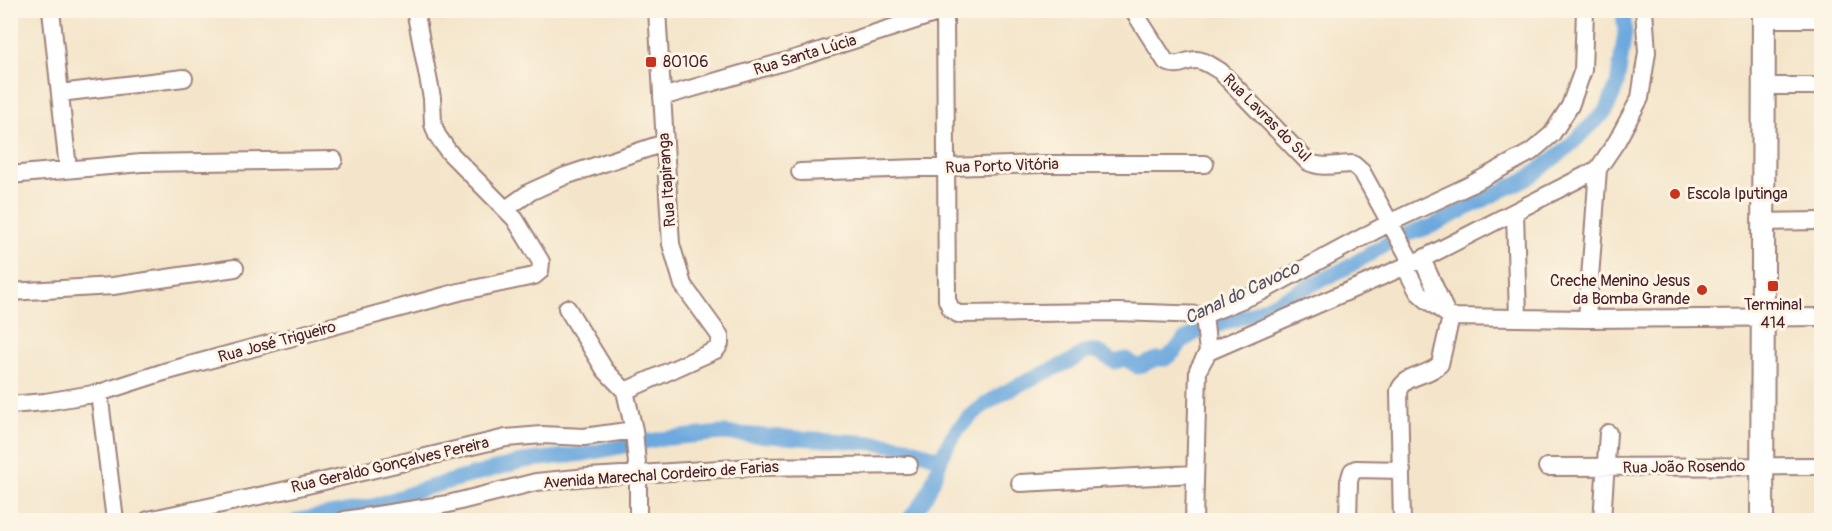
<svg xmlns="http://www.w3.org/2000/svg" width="1832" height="531" viewBox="0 0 1832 531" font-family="Pangolin,sans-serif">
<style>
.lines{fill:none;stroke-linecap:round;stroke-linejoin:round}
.canal{stroke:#6da9de;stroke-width:15}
.street-casing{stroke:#9f827a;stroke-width:20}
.secondary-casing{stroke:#9f827a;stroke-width:26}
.street{stroke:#fff;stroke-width:16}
.secondary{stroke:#fff;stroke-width:22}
.poi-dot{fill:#c8321e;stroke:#fcf5e5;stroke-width:2}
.labels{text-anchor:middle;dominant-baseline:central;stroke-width:6;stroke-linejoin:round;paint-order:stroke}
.street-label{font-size:16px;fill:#4a1f2b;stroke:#fcf5e5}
.poi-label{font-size:16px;fill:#4a1f2b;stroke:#fcf5e5;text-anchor:start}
.water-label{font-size:18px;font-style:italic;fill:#564f6a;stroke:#fcf5e5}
</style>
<rect width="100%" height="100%" fill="#fcf5e5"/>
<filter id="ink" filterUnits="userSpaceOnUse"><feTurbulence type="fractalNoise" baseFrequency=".0167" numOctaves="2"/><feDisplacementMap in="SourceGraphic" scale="12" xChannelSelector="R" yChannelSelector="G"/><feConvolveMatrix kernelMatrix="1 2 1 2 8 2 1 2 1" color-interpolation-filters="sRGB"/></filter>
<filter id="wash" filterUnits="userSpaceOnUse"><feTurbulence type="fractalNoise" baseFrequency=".008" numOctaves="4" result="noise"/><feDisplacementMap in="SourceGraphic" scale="24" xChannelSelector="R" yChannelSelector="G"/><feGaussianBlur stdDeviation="1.35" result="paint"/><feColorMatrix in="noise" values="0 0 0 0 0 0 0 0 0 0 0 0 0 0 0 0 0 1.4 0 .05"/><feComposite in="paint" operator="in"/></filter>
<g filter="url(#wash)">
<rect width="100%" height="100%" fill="#f4e5ca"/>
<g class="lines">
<path class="canal" d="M298,520L376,505L426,488L523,461L584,454L660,439L722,433L876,443L907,447L940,459
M909,520C914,511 923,504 927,494C938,473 942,447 959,428C987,395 1035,378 1073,360C1078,357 1083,352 1089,351C1098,349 1106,357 1114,362L1126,359L1138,367L1156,359H1165L1174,352L1184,340L1197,332L1252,314L1348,267L1398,237L1430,227L1531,176L1566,149L1606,111L1617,85L1625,33L1623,10"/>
</g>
</g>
<g filter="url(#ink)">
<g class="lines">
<defs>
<path id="street" d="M51,10L68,169
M1133,10L1166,62C1181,68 1183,60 1196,60C1204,60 1213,67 1220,71L1308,162C1323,169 1337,164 1353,164L1362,172L1412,263
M945,12L947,300L951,309L958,314L1118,312L1204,315L1261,292L1389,223L1470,185L1531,152L1552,134L1570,106L1583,70L1585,10
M1764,19H1822
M1762,86H1822
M60,93L184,78
M662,97L804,56L947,10
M800,172L1042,164H1205
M10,175L141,163L334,160
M506,209L530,192L565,176L664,143
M1515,212L1518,318
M1763,222L1822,221
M1422,259L1446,312
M1405,267L1418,292L1427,300L1451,317L1587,319L1822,317
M10,292L113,286L235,268
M567,308L605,370L625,391L634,430L638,475V520
M1204,315L1208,352
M1587,319L1598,169
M1208,352L1422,259L1598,169L1617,141L1640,98L1647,52L1644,10
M625,391L716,350L720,344V336L683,285L671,244L657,10
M99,393L115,520
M10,405L45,402L99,393L164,372L459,292L534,276L540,271L541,262L515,219L448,151L437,135L433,124L432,98L415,10
M1547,467L1822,466
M1020,483L1194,474
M148,520L282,491L506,438L542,435L584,437L634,430
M345,520L448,504L536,482L588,477L754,467L909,465
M1194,520L1198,370L1208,352
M1348,520L1349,481L1352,471L1356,469L1402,470
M1402,520L1399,391C1405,374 1428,377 1440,364L1451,317
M1602,520L1608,433"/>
<path id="secondary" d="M1762,520L1764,10"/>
</defs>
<use href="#street" class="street-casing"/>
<use href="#secondary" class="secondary-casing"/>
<use href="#street" class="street"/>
<use href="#secondary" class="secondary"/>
</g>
</g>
<g class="poi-dot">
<rect x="645" y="56" width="12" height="12" rx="3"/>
<circle cx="1675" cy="194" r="6"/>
<rect x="1767" y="280" width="12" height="12" rx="3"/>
<circle cx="1702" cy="290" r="6"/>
</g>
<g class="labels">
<g class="street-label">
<text transform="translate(805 55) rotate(-17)">Rua Santa Lúcia</text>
<text transform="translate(1267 118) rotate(45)">Rua Lavras do Sul</text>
<text transform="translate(1002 166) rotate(-2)">Rua Porto Vitória</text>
<text transform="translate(667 180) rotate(-94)">Rua Itapiranga</text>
<text transform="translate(277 342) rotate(-15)">Rua José Trigueiro</text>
<text transform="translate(390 465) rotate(-13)">Rua Geraldo Gonçalves Pereira</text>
<text transform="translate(1684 467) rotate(-1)">Rua João Rosendo</text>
<text transform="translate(661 475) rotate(-4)">Avenida Marechal Cordeiro de Farias</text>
</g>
<g class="poi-label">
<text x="663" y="62">80106</text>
<text x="1687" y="194">Escola Iputinga</text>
<text x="1690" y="281" text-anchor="end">Creche Menino Jesus<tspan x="1690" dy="18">da Bomba Grande</tspan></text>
<text x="1773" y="305" text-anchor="middle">Terminal<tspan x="1773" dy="18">414</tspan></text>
</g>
<g class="water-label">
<text transform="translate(1242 293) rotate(-25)">Canal do Cavoco</text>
</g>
</g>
<rect width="1832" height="531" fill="none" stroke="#fcf5e5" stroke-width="36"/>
</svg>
